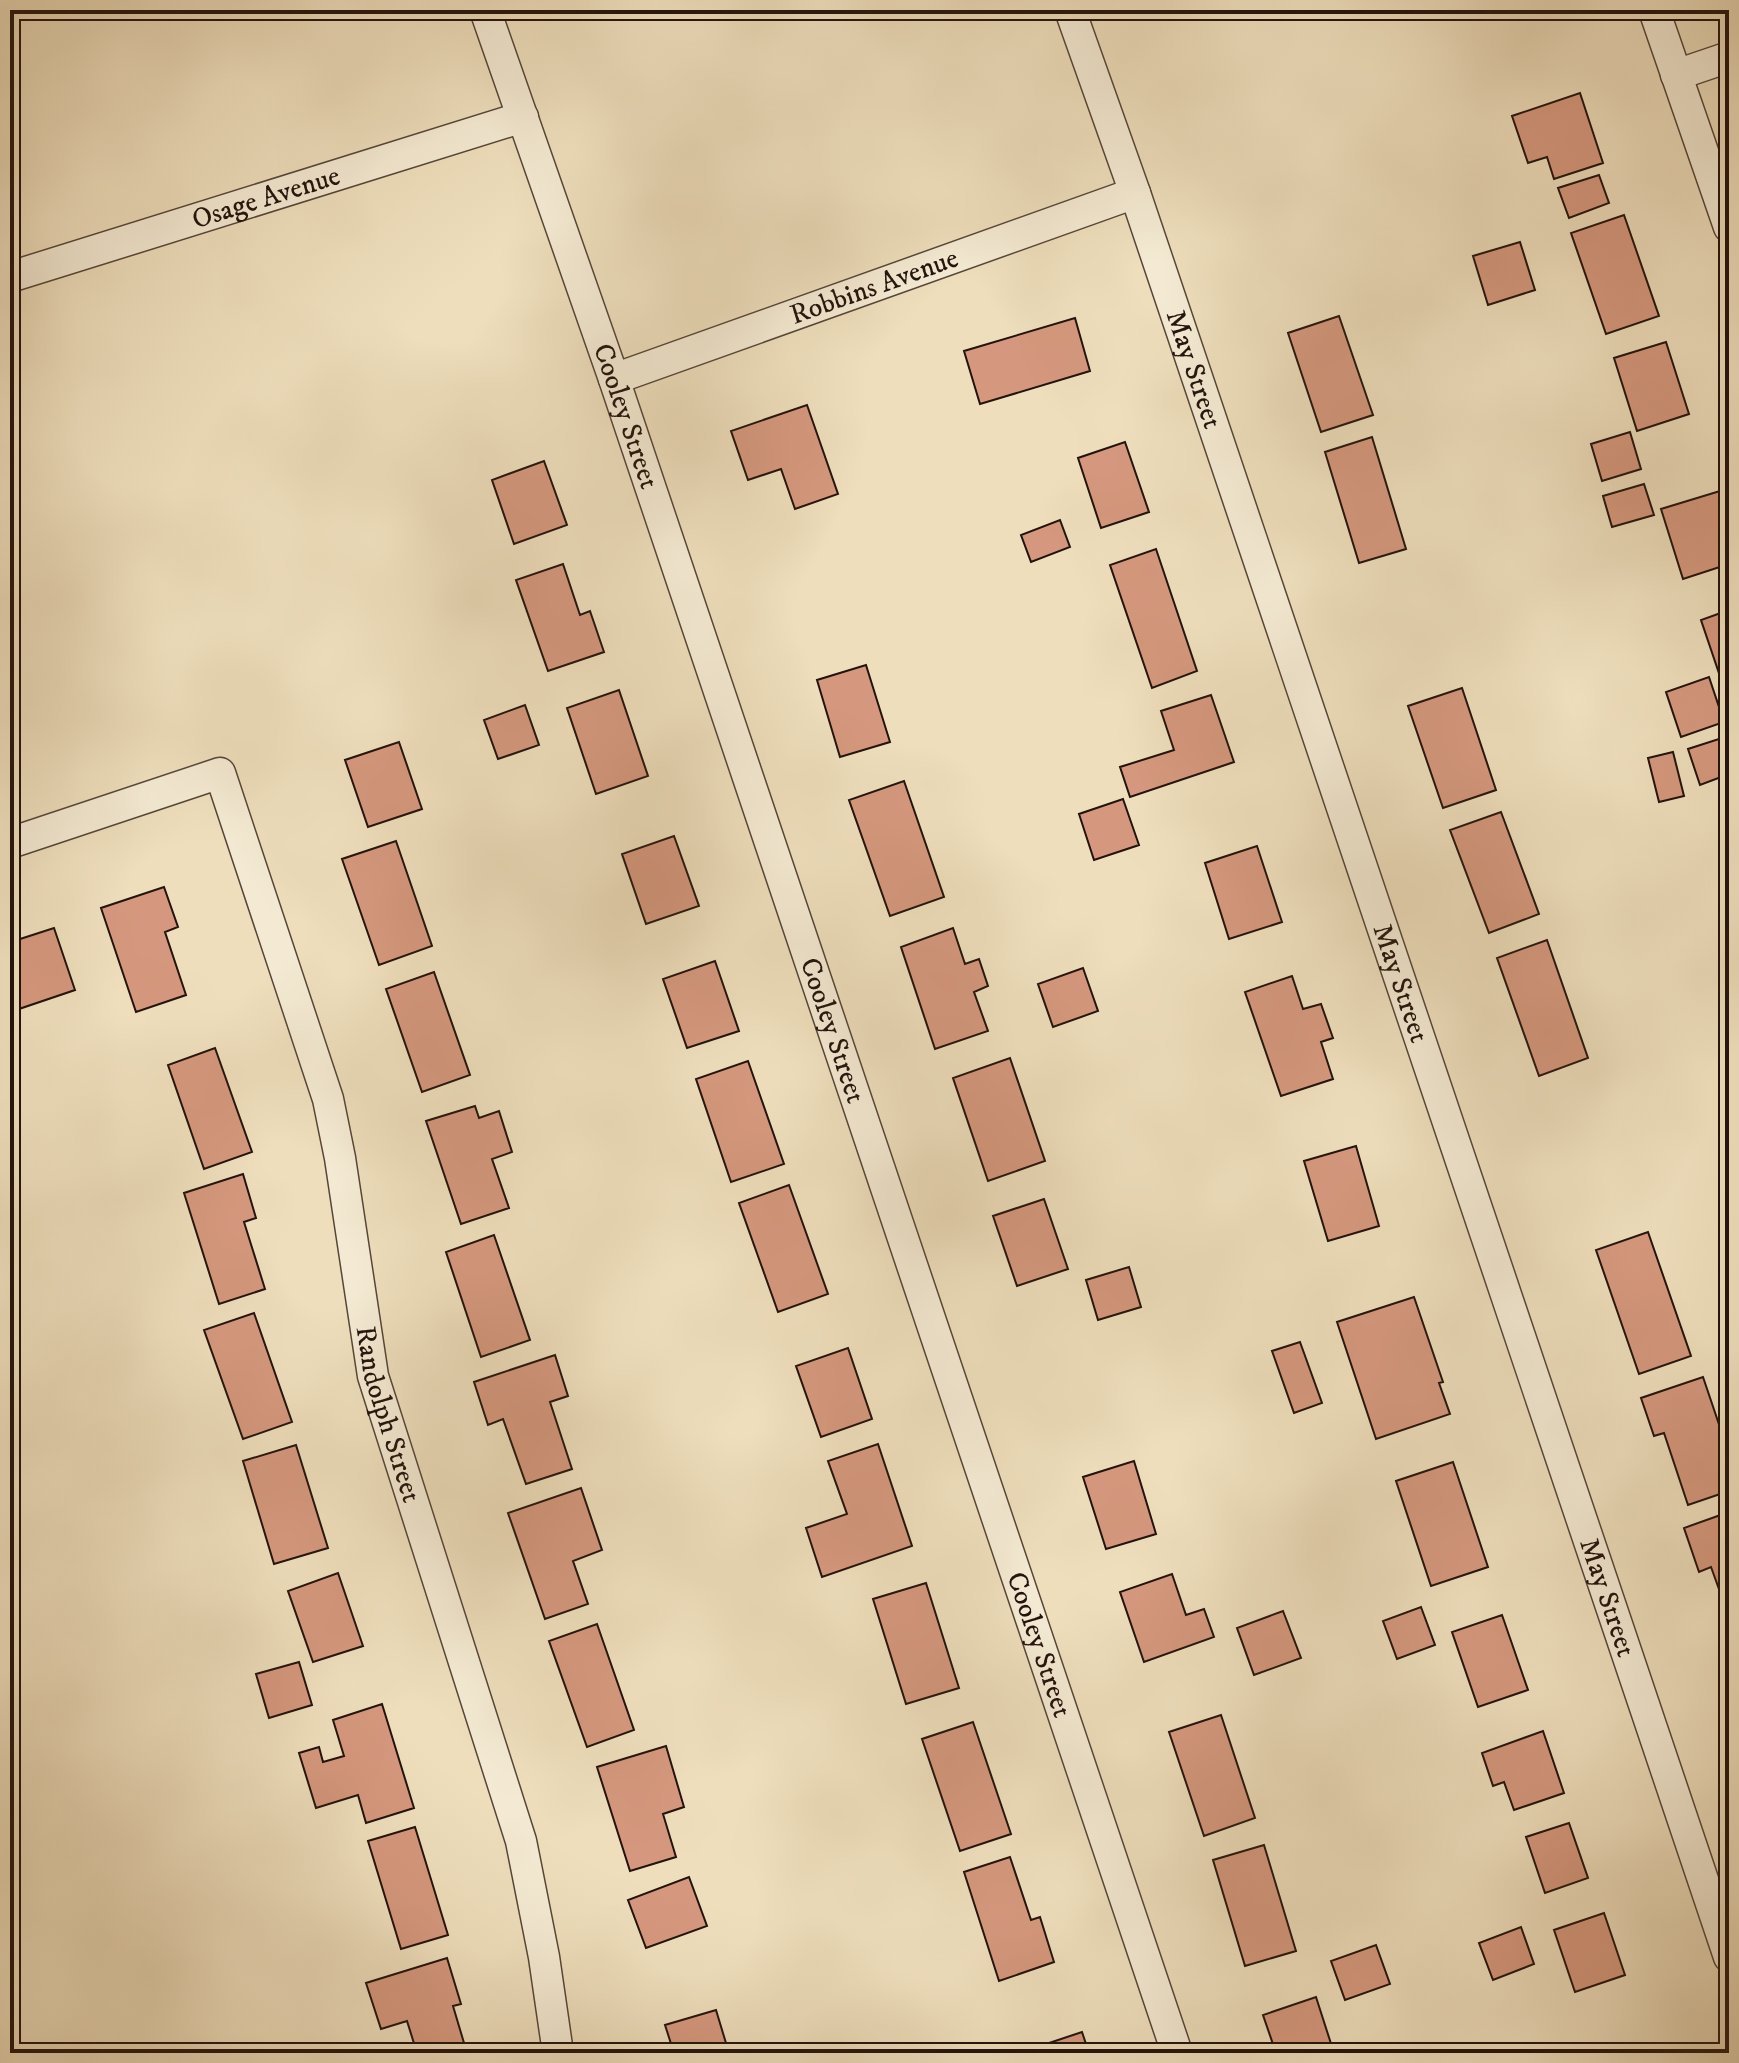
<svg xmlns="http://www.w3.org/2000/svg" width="1739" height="2063" viewBox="0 0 1739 2063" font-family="'IM FELL DW Pica',serif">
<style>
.building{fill:#d5987e;stroke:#23130d;stroke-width:2}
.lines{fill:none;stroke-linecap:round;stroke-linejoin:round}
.street-casing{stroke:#564639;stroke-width:33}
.street{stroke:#f4ead3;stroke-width:30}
.labels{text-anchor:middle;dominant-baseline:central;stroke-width:8;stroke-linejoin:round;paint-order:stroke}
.street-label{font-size:28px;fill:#23130d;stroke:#f4ead3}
</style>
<rect width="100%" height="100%" fill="#eedebc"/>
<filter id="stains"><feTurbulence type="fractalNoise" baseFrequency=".0025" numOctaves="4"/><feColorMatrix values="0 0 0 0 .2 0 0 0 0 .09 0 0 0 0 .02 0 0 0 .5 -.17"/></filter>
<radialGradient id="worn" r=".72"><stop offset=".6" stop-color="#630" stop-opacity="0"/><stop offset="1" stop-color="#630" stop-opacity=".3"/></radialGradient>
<path class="building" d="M1580,93L1603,163L1554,179L1547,157L1528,163L1512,116Z
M1599,175L1609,203L1569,218L1558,188Z
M1624,215L1659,316L1606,334L1571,233Z
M1520,242L1535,290L1488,305L1473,256Z
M1339,316L1373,415L1321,432L1288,333Z
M1075,318L1090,371L980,404L964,351Z
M1666,342L1689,414L1637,431L1614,358Z
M807,405L838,494L795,509L781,469L748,480L731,431Z
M1630,432L1641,469L1602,481L1591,444Z
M1372,437L1406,549L1359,563L1325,452Z
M1125,442L1149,512L1101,528L1078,458Z
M544,461L567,525L514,544L492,480Z
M1644,484L1654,515L1612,527L1603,496Z
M1720,491L1729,520V564L1683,579L1661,509Z
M1060,520L1070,547L1031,562L1021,535Z
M1156,549L1197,671L1152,688L1110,565Z
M563,564L580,615L590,611L604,652L548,671L516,580Z
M1729,610V690L1725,691L1701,620Z
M866,665L890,742L840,757L817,680Z
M1709,677L1724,722L1681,737L1666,692Z
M1462,688L1496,790L1443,808L1408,706Z
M619,690L648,776L596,794L567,708Z
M1211,695L1234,762L1130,797L1120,767L1174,750L1161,711Z
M525,705L539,745L498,759L484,720Z
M1728,736L1729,774L1700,785L1688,749Z
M399,742L422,809L368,827L345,760Z
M1673,752L1684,796L1659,802L1648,758Z
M904,781L944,897L890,916L849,800Z
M1123,799L1139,845L1094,860L1079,814Z
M1501,812L1539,914L1489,933L1450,830Z
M674,836L699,906L646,924L622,854Z
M396,841L432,946L379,965L342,859Z
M1257,846L1282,922L1229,939L1205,863Z
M164,887L178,927L165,932L186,995L136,1012L101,908Z
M54,928L75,990L10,1012V960L19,956L14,941Z
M953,928L965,964L979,959L988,986L974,992L988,1031L935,1049L901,947Z
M1547,940L1588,1058L1539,1076L1497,958Z
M715,961L739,1031L687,1048L663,979Z
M1083,968L1098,1011L1053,1027L1038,984Z
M434,972L470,1075L422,1092L386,989Z
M1292,976L1303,1009L1321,1004L1333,1038L1321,1042L1333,1079L1281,1096L1245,992Z
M215,1048L252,1152L204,1169L168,1065Z
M1010,1058L1045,1161L988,1181L953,1078Z
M748,1061L784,1164L731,1182L696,1079Z
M475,1106L479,1118L499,1111L512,1152L492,1159L509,1208L461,1224L426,1121Z
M1356,1146L1379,1226L1328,1241L1304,1161Z
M243,1174L256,1218L244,1222L265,1289L219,1304L184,1193Z
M789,1185L828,1294L778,1312L739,1203Z
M1044,1199L1068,1269L1017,1286L993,1216Z
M1648,1232L1691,1356L1639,1374L1596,1250Z
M494,1235L530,1340L481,1357L446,1252Z
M1129,1267L1141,1307L1098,1320L1086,1280Z
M1414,1297L1443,1382L1439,1383L1450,1414L1376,1439L1337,1322Z
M254,1313L292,1422L243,1439L204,1330Z
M1300,1342L1322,1403L1294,1413L1272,1351Z
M848,1348L872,1419L821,1437L796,1366Z
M555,1355L568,1396L550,1402L572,1469L526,1484L503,1419L488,1425L474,1382Z
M1703,1377L1729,1454V1491L1688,1505L1664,1433L1654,1436L1641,1398Z
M878,1444L912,1546L822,1577L806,1528L847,1514L828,1461Z
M296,1445L328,1548L274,1564L243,1461Z
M1134,1461L1156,1534L1106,1549L1083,1477Z
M1453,1462L1488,1567L1431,1586L1396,1481Z
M581,1488L602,1550L573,1561L588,1604L545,1619L508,1513Z
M1729,1512V1617L1711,1567L1699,1572L1684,1528Z
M338,1573L363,1646L313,1662L288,1591Z
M1172,1574L1186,1615L1204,1609L1214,1637L1144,1662L1120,1592Z
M926,1583L959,1688L906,1704L873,1599Z
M1421,1607L1435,1645L1397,1659L1383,1621Z
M1283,1611L1301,1658L1254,1675L1237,1628Z
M1502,1615L1528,1690L1478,1707L1452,1632Z
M597,1624L634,1730L587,1747L549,1641Z
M299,1662L312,1705L269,1718L256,1674Z
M382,1704L414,1808L366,1823L358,1795L316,1808L299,1753L319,1747L323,1762L344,1756L333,1720Z
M1221,1715L1255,1818L1204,1836L1169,1732Z
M973,1722L1011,1834L960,1851L922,1739Z
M1543,1731L1564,1793L1514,1810L1504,1782L1493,1786L1482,1753Z
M666,1746L684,1807L663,1814L676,1857L630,1871L597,1767Z
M1569,1823L1588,1878L1545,1893L1526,1837Z
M415,1827L448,1935L401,1949L368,1841Z
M1264,1845L1296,1951L1245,1966L1213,1860Z
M1010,1857L1031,1920L1040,1917L1054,1962L999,1981L964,1872Z
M689,1877L707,1926L646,1948L628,1900Z
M1604,1913L1625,1975L1575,1992L1554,1930Z
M1521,1927L1534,1964L1493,1980L1479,1943Z
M1376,1945L1390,1984L1345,2000L1331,1961Z
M447,1958L461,2004L453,2006L467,2053H417L407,2021L381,2029L366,1983Z
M1316,1997L1334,2053H1276L1263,2015Z
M716,2010L729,2053H674L665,2025Z
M1082,2032L1089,2053H1019Z"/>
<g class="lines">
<defs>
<g id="street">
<path id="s1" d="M485,10L614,379L1177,2053"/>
<path id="s2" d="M1070,10L1135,193L1729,1957"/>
<path d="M1654,10L1729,227"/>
<path d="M1676,75L1729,57"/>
<path id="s3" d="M10,277L523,117"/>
<path id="s4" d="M614,379L1135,193"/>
<path id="s5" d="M10,843L220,773L328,1099L340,1158L373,1376L521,1841L544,1957L558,2053"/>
</g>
</defs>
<use href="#street" class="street-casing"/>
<use href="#street" class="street"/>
</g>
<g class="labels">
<g class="street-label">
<text stroke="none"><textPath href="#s3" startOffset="268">Osage Avenue</textPath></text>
<text stroke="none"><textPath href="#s4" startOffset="276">Robbins Avenue</textPath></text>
<text stroke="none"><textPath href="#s2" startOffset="380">May Street</textPath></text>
<text stroke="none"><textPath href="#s1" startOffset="430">Cooley Street</textPath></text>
<text stroke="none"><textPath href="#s2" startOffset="1028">May Street</textPath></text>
<text stroke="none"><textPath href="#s1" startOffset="1078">Cooley Street</textPath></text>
<text stroke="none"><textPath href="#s5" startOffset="886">Randolph Street</textPath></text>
<text stroke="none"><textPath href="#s2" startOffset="1676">May Street</textPath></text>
<text stroke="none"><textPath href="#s1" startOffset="1726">Cooley Street</textPath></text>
</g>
</g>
<rect width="1739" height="2063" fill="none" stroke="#eedebc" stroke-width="40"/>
<rect x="12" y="12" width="1715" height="2039" fill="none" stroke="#23130d" stroke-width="4"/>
<rect x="20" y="20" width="1699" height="2023" fill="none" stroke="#23130d" stroke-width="2"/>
<rect width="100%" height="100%" filter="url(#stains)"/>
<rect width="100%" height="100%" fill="url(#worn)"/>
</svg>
